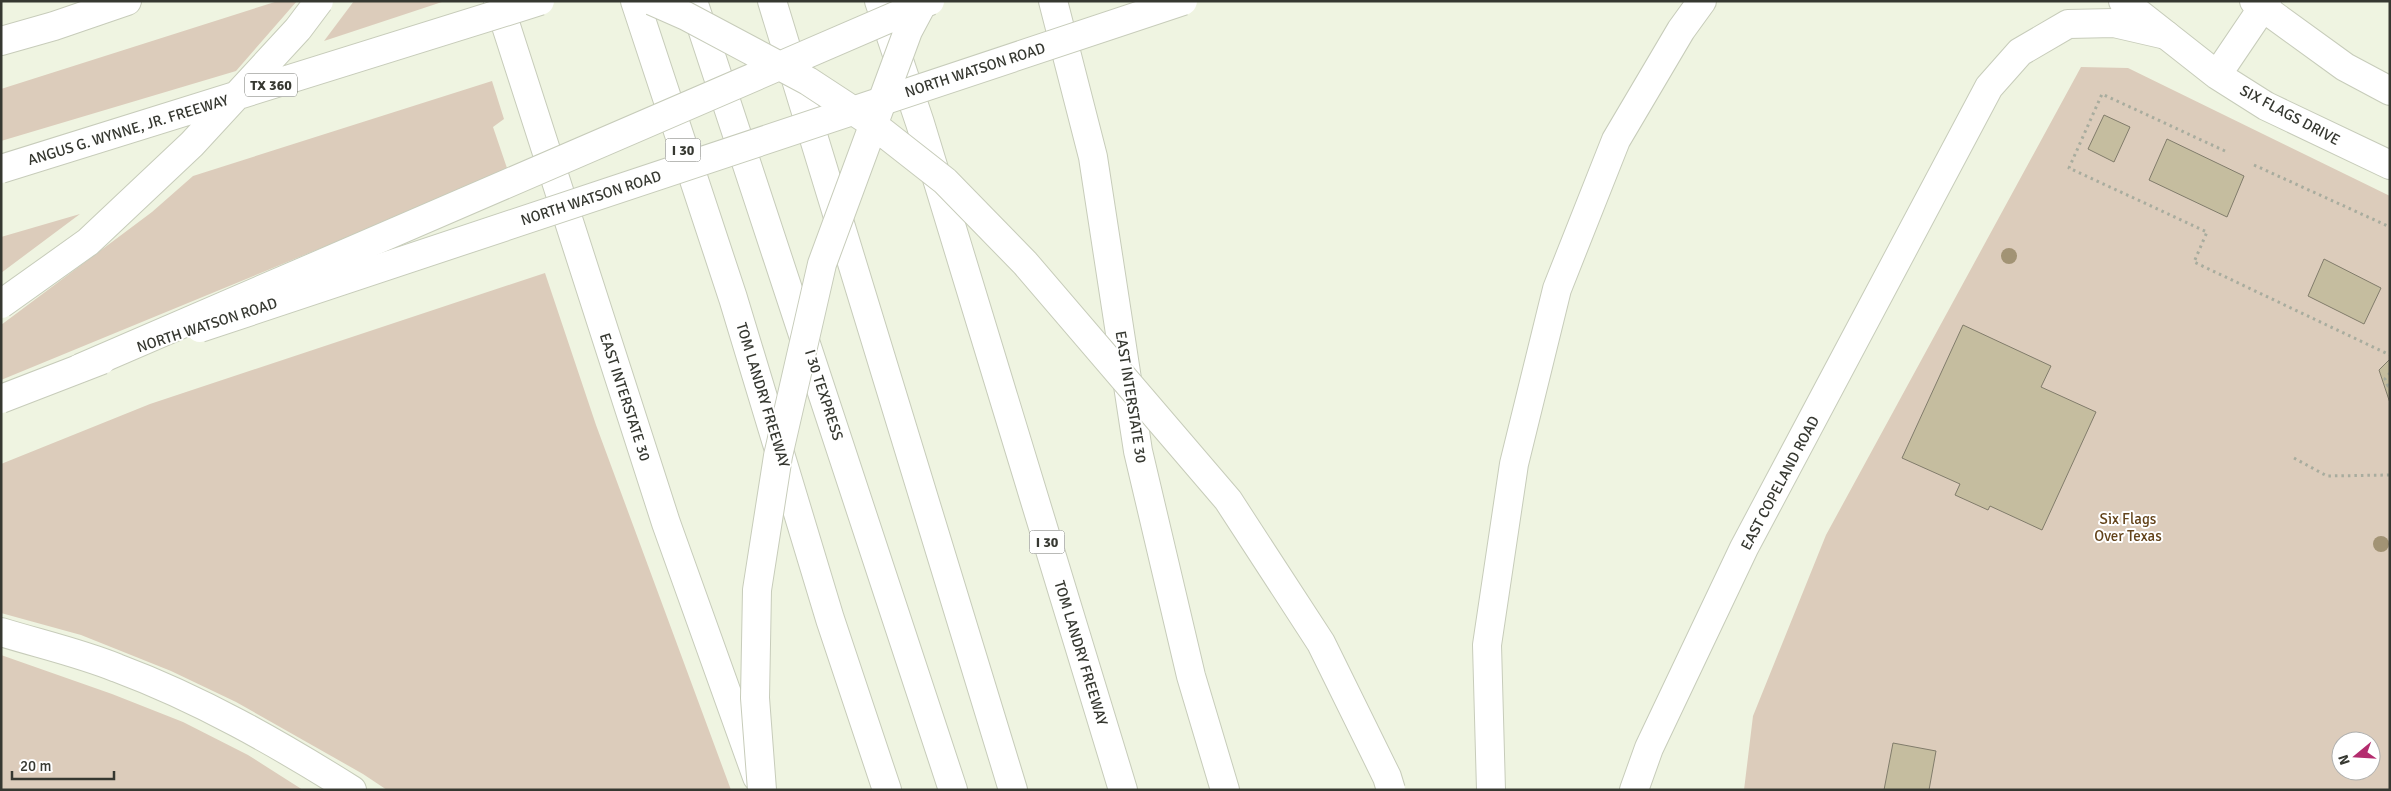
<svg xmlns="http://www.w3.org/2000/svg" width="2391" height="791" viewBox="0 0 2391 791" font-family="Signika,sans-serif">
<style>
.green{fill:#dcccbb;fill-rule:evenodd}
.building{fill:#c5bd9f;stroke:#817c6b}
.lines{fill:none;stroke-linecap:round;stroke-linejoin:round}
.minor-casing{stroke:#c7ccba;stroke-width:30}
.major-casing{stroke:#c7ccba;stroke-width:30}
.highway-casing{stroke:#c7ccba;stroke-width:30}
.path{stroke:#a8ac9e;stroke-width:3;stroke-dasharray:2.5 4;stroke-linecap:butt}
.minor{stroke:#fff;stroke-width:28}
.major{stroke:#fff;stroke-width:28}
.highway{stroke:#fff;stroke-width:28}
.major-bridge-casing{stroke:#c7ccba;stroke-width:30;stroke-linecap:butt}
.highway-bridge-casing{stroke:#c7ccba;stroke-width:30;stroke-linecap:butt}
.major-bridge{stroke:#fff;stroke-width:28}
.highway-bridge{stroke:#fff;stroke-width:28}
.tree{fill:#a29374}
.labels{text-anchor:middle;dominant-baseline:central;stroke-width:4;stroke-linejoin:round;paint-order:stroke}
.shield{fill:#fff;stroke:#72746f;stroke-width:1}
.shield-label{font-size:14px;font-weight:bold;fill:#363831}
.street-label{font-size:15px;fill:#363831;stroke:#fff}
.park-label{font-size:15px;fill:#63431a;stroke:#fff}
</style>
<rect width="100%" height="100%" fill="#eff4e1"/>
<path class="green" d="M278,1H297L236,71L1,141V89Z
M354,1H445L324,41Z
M2081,67L2128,68L2390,196V790H1744L1753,716L1826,535ZM2341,741H2371V771H2341Z
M492,81L504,119L493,127L508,171L1,380V325L152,212L193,176Z
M80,214L1,273V237Z
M545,273L596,425L731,790H387L363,774L236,702L171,671L81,635L1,613V464L150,404Z
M1,655L112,694L183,722L248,755L303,790H1Z"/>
<path class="building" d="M2104,115L2130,127L2114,162L2088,149Z
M2167,139L2244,176L2227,217L2149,180Z
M2324,259L2381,288L2364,324L2308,296Z
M1963,325L2051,366L2041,387L2096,412L2042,530L1990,506L1988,510L1955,495L1960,484L1902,458Z
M2390,359V403L2379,370Z
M1893,743L1936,751L1929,790H1884Z"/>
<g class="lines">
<defs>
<path id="minor" d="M2123,1L2217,75L2266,106L2390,165
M2254,1L2345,67L2390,91
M2217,75L2267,1"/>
<path id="major" d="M498,1L666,523L757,777
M1053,1L1093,157L1138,451L1191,676L1225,790
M1634,790L1649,748L1744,548L1989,87L2020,52L2068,24L2114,23L2166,35"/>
<path id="highway" d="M635,1L733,298L830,619L887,790
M693,1L953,790
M772,1L1013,790
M879,1L920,123L1123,790
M1,41L54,26L127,1
M1,632C40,644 80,653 117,668C200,699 277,743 352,790
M1491,790L1487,645L1514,464L1557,289L1616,140L1681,30L1702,1"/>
</defs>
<use href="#minor" class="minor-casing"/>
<use href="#major" class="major-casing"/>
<use href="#highway" class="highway-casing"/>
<path class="path" d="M2225,151L2102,94L2069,168L2207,232L2194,262L2390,355
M2254,165L2390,227
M2390,373L2385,379L2388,386L2390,385
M2294,458L2327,476L2390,475"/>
<use href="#minor" class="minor"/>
<use href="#major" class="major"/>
<use href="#highway" class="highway"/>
<defs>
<path id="major-bridge" d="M200,328L1183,1
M1,399L102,360"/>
<path id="highway-bridge" d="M652,1L686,16L808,81L866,119L945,181L1025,263L1228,500L1321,643L1387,777L1391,790
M1,169L540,1
M1,304L88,242L192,144L298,29L319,1
M80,368L930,1
M762,790L755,698L757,590L778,456L822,264L908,31L924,1"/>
</defs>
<use href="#major-bridge" class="major-bridge-casing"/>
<use href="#highway-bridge" class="highway-bridge-casing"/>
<use href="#major-bridge" class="major-bridge"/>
<use href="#highway-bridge" class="highway-bridge"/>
</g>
<g class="tree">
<circle cx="2009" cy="256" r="8"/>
<circle cx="2381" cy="544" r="8"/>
</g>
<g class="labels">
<g class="shield">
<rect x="245" y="73.5" width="52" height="23" rx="4"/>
<rect x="665.5" y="138.5" width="35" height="23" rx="4"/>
<rect x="1029.5" y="530.5" width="35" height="23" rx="4"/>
</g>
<g class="shield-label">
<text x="271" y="85">TX 360</text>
<text x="683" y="150">I 30</text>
<text x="1047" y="542">I 30</text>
</g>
<g class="street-label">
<text transform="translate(975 70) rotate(-18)">NORTH WATSON ROAD</text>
<text transform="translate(2290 115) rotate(28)">SIX FLAGS DRIVE</text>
<text transform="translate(128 130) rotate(-17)">ANGUS G. WYNNE, JR. FREEWAY</text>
<text transform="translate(591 198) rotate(-18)">NORTH WATSON ROAD</text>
<text transform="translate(207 325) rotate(-18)">NORTH WATSON ROAD</text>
<text transform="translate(763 395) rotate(73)">TOM LANDRY FREEWAY</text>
<text transform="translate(824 395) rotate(72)">I 30 TEXPRESS</text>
<text transform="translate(625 397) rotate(72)">EAST INTERSTATE 30</text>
<text transform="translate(1131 397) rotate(81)">EAST INTERSTATE 30</text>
<text transform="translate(1780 483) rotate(-62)">EAST COPELAND ROAD</text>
<text transform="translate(1081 653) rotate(73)">TOM LANDRY FREEWAY</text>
</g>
<g class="park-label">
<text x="2128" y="519">Six Flags<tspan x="2128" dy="17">Over Texas</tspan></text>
</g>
</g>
<rect width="2391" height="791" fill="none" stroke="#363831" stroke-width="5"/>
<g transform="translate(2356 756) rotate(252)"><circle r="24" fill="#ffffff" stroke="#afafad"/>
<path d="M0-4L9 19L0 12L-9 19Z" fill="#b32c6e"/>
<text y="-8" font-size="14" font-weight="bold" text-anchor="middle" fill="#363831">N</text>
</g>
<path d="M12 771v8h102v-8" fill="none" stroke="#363831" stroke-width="2.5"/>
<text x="20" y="771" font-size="15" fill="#363831" stroke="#ffffff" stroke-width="4" paint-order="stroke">20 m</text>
</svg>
